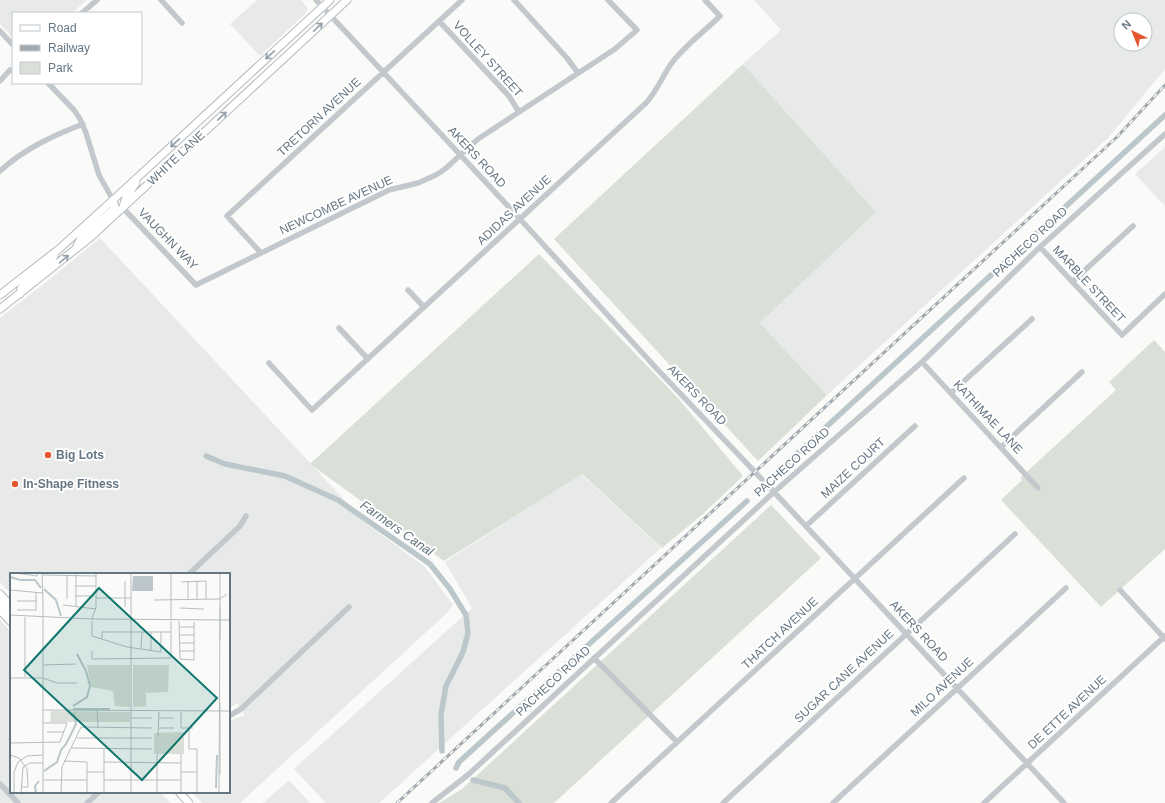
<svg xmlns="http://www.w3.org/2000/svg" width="1165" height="803" viewBox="0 0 1165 803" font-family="Arial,sans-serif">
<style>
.built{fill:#e8e9e9;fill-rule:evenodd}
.green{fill:#dadfd7}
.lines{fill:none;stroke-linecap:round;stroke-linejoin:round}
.canal{stroke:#bbc7cb;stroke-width:5.5}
.major-casing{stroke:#b5babe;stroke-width:9}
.minor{stroke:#c3c8cc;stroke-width:5.5}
.major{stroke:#fff;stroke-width:7}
.rail-casing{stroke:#a2aab0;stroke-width:3}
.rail{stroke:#fff;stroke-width:1.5;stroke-dasharray:4.5;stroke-linecap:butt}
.oneway{stroke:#939fa8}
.poi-dot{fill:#e4572e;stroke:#fff;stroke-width:1.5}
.labels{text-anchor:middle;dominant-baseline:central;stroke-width:4;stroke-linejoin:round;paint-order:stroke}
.street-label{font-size:12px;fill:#657683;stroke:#fff}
.poi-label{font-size:12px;font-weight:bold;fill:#657683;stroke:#fff;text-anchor:start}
.water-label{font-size:13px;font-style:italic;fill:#60757c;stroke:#fff}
.inset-river{fill:none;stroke:#bbc7cb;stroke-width:2}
.inset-road{fill:none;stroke:#b5bdc2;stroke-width:1}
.view{fill:#0f766e;fill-opacity:0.15;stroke:#0f766e;stroke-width:2}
.inset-edge{fill:none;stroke:#657683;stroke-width:2}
</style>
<rect width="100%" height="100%" fill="#fafaf8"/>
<path class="built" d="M0,0H87L72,13H13V38L0,24Z
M257,0H301L308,9L306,13L260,56L230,24Z
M754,0H1165V69L1109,137L827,395L760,323L876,212L743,64L781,30ZM1121,20H1145V44H1121Z
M1165,147V206L1135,174Z
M100,238L367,524L425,567L453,605L448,612L240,803H202L192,792H229V721L245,715L237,703L229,708V574H11V594L0,582V318L45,283Z
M581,474L661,548L379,803H326L294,769L472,608L445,562Z
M0,620L11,632V792H160L171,803H0Z
M289,780L310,803H263Z"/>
<path class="green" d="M743,64L876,212L760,323L827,395L758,461L554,239Z
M539,254L678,398L743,476L703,514L662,548L582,474L444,561L310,464Z
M1154,340L1165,352V549L1101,607L1001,500L1022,480L1020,478L1116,390L1109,382Z
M771,505L821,558L554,803H439L462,789Z"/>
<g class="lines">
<path class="canal" d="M206,456L225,464L285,476L338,500L430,564L450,589L466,615L468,633L463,652L446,686L441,714L442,751
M787,463L1165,115
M456,768L459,762L747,501
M473,780L505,788L519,803"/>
<defs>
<path id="major" d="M123,207L126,197L136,183
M77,246L81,238L113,210L115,207L113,200
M20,294L21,288L24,284L50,263L55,254
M0,295L59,249L113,200L330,0
M0,309L92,236L347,0
M0,594L11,606
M0,603L11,615
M0,610L11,622
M179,792L189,803"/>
</defs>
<use href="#major" class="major-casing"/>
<path class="minor" d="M161,0L182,23
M316,0L520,219L657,369L774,492L1064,803
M514,0L567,58L578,73
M82,13L97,0
M439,21L509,96L519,112
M0,31L13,45
M0,81L10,70
M48,83L74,110L80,119L86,133L99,175L113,200
M0,171C24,149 52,136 83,124
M123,208L196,285L389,190L418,183L436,175L445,169L478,139L615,49L637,30L608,0
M1040,247L1122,335L1165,294
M261,253L227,216L462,0
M1072,282L1133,226
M408,290L424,307
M339,328L368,359
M922,362L1038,488
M269,363L312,410L646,103C657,91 662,77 671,64C683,47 705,31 720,16L705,0
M951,393L1032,319
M1001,447L1082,372
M806,526L915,426
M189,574L240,526L246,516
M1120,590L1165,639
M594,658L677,742
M229,716L241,709L349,607
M0,784L18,803
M87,803L99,792
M432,803L469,774L774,492L922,362L1040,247L1165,134
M611,803L964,478
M723,803L1015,534
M833,803L1066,588
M984,803L1165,636"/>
<use href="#major" class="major"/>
<defs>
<path id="rail" d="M397,803L1078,173L1117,137L1165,85"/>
</defs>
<use href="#rail" class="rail-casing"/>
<use href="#rail" class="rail"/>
</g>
<defs><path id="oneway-shaft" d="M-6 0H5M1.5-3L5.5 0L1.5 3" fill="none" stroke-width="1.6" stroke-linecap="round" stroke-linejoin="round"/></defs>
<g class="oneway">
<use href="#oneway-shaft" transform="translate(318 27) rotate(-43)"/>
<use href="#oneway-shaft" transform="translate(270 55) rotate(137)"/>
<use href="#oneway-shaft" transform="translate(222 116) rotate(-43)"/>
<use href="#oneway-shaft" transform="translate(175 143) rotate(137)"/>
<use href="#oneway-shaft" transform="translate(64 259) rotate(-40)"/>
</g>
<g class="poi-dot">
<circle cx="48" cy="455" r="4"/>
<circle cx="15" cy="484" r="4"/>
</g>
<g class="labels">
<g class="street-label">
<text transform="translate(488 59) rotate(48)">VOLLEY STREET</text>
<text transform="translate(319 117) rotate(-43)">TRETORN AVENUE</text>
<text transform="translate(477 157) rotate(47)">AKERS ROAD</text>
<text transform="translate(176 158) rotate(-43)">WHITE LANE</text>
<text transform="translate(336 205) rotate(-25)">NEWCOMBE AVENUE</text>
<text transform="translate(514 210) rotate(-43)">ADIDAS AVENUE</text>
<text transform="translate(168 239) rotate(46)">VAUGHN WAY</text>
<text transform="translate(1030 242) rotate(-43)">PACHECO ROAD</text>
<text transform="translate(1089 284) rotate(47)">MARBLE STREET</text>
<text transform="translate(697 395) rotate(46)">AKERS ROAD</text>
<text transform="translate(988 417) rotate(47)">KATHIMAE LANE</text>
<text transform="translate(792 462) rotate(-42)">PACHECO ROAD</text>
<text transform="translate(853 468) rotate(-43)">MAIZE COURT</text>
<text transform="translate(919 631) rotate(47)">AKERS ROAD</text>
<text transform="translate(780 633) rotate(-43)">THATCH AVENUE</text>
<text transform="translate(844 676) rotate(-43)">SUGAR CANE AVENUE</text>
<text transform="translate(553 681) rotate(-43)">PACHECO ROAD</text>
<text transform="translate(942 687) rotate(-43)">MILO AVENUE</text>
<text transform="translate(1067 712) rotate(-43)">DE ETTE AVENUE</text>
</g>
<g class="poi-label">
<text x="56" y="455">Big Lots</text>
<text x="23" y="484">In-Shape Fitness</text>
</g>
<g class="water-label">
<text transform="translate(397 528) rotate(35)">Farmers Canal</text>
</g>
</g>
<g transform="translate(10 573)">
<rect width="220" height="220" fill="#fafaf8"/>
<path d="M77,92H120V134L105,133L103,118L81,114ZM123,92H159L158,119L136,120V133L123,134ZM41,138L120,139V149H40ZM174,159V181H144V160Z" fill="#dadfd7"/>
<path d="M123,3H143V18H122Z" fill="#bbc7cb"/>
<path class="inset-river" d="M0,4L10,7H25L31,15M34,16L46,27L51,43M63,133L77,124L80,113L76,98L67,81M63,136H100M34,198L47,189L51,177L56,171L66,151L64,139M206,215L207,182M26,220L25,213L29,208"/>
<path class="inset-road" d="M5,0L27,3L28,0M32,0L33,29M210,0V67M33,2L86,3M57,2V26M171,9L196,8V26M66,13H86M0,17L33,20M66,23H84M86,25H121M178,26V8M187,26V8M144,27L210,26L217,21M7,28H26M53,32L86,36M66,33V0M115,34V8M170,35L194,36M7,37H26V19M0,42L82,46L220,47M82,46L86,34V0M161,47V0M82,48V63L117,74L151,79V59M169,48L170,86L184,87V49M170,54H184M170,62H184M92,66V59H161M170,70H184M131,76L132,59M141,77V59M82,78V86L161,85V48M170,78H184M33,92L66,91M15,104V44M0,105H33L47,110H67M210,130V202M33,137L220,138M87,138L88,154M171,139V155H183M121,145H142M149,145H164M149,155H164M179,155V176H187V220M37,159H54M148,163L149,139M67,165H142M0,170L50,169L57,150H33M62,175L142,176M0,182L9,185L17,196L18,214H11M54,188L77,189V220M94,189L171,190M77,199H94M171,199H187M33,207H77M94,207H171M4,219V199L8,189L17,183L33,182M11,220L13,194L20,190H33M33,220V28M51,220L52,194L71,154L142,155M94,220V175M121,220V0M147,220V181M171,220V181M209,220L210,34"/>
<path class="view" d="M89,15L207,125L132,207L14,97Z"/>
<rect width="220" height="220" class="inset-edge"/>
</g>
<rect x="12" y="12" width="130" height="72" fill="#ffffff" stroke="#c1c8cd"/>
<rect x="20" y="25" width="20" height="6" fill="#ffffff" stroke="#c1c8cd"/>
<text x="48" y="32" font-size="12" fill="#657683">Road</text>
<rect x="20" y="45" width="20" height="6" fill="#a2aab0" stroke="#c1c8cd"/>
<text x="48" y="52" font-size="12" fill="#657683">Railway</text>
<rect x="20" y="62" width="20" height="12" fill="#dadfd7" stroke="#c1c8cd"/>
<text x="48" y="72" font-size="12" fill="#657683">Park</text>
<g transform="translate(1133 32) rotate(317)"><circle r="19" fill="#ffffff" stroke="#c1c8cd"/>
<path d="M0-3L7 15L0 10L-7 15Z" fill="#e4572e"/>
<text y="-6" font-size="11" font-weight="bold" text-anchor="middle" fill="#657683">N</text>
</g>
</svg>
